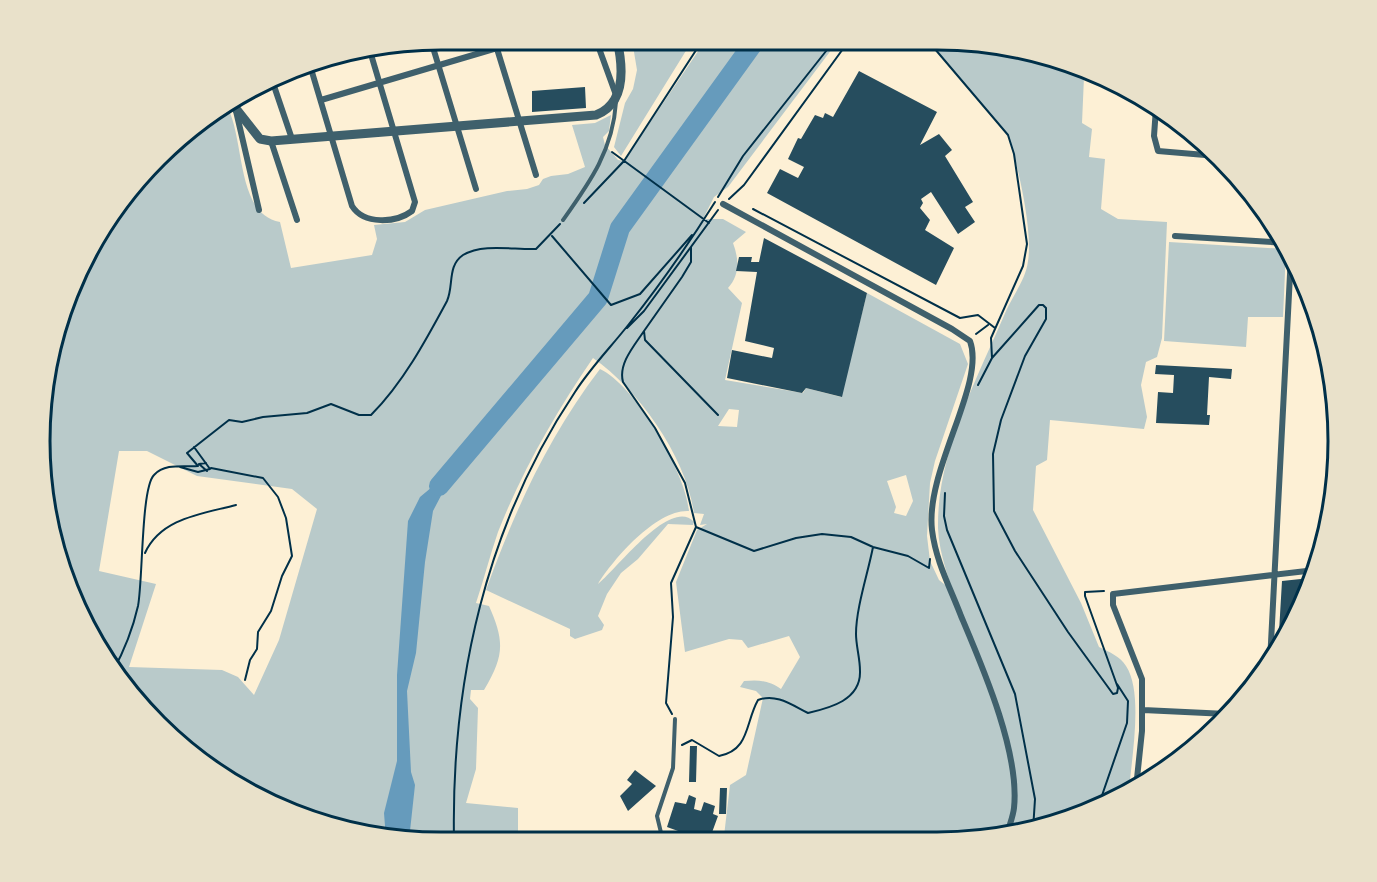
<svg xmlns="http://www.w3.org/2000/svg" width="1377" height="882" viewBox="0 0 1377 882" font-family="'Golos Text',sans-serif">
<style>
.green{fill:#b9caca;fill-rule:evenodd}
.water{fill:#669bbc}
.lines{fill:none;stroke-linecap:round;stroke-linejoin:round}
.river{stroke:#669bbc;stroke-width:20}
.building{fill:#264d5e}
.path{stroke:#003049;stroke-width:2}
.service{stroke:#3f606c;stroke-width:4}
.minor{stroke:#3f606c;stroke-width:6}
.tertiary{stroke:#3f606c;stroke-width:9}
.rim{fill:none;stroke:#003049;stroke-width:3}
</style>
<rect width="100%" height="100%" fill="#fdf0d5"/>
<path class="green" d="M632,40L692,41L621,156L614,147L625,103L633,89L637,70Z
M705,41H838L728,187L714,197L703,219H723L746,232L733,243C739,259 740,275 728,288L742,303L725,380L803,393L806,388L841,397L867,293L960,344L968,364L935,461L930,483L927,536L930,561L939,580L949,588L959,608C950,582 939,555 938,528C937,452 977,379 1006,311C1013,295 1026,279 1028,261C1033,231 1018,165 1008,135L929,42H988L1090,69L1100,76L1084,77L1082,123L1092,129L1089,157L1105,159L1101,209L1118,219L1167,222L1162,338L1157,357L1146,362L1141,385L1147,417L1144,429L1050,420L1047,460L1036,466L1033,510L1081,603L1099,647C1109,652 1120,656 1126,666C1144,693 1131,760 1129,792L1114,801L1040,829L963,842L714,841L724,836L730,785L746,775L763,698L756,691L740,687L744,681C759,680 768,680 781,689L800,657L789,636L748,648L742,640L729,639L685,652L676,582L697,530L707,524L700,525L704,514L694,513C686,457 639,390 593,358C556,412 522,471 498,532C490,555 484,579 476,603L489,606C505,642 504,656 484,690H471L470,699L478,708L476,769L466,803L518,808V837L593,840H389L287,813L196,760L107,664L53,545L40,415L60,311L122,196L217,107L225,103C246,134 234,214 280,222L291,268L372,255L377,239L374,225L405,222L425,210L507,191L527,189L539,185L543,179L551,176L568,174L585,167L572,125L595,123L611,115L609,131L603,137L605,145L618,160L624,161ZM729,409L739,410L737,427L718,426ZM119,451H147L197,476L292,489L317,509L279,640L254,695L238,677L222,670L129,667L156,584L99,571ZM906,475L913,501L906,516L894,513L896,507L887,481Z
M1169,242L1286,249L1283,317H1248L1246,347L1164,341Z
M600,369C635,385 686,473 689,511C657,509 614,558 598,584C616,570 671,496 694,522L693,525L668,524L638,559L621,573L607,594L598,616L604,625L602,630L575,639L570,636V629L486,590C515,510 548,437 600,369Z"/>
<path class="water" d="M456,467L433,511L425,562L416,653L407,691L411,772L415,785L409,840L386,839L384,813L397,761V675L408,521L420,497Z"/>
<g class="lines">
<path class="river" d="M439,486L598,298L620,228L755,41"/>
</g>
<path class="building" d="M859,71L937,112L920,145L939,134L952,150L945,156L973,202L965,207L975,222L958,234L931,192L921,199L923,203L920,208L930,220L925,230L954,248L936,285L767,193L780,169L798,178L804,167L788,159L798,138L801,139L815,115L823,118L825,113L833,117Z
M585,87L586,108L532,112V91Z
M764,238L867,293L842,397L806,388L802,393L727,378L732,350L772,358L774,348L745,341L757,272L736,271L739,257H752L751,262H759Z
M1156,365L1232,369L1231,379L1209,377L1207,415H1210L1209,425L1156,423L1158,392L1173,393L1174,375L1155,374Z
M1310,578L1296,619L1278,649L1282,581Z
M690,746H697L696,782H689Z
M635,770L656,786L628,811L620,796L632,784L627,780Z
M720,788H727L726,814H719Z
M689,795L696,798L694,809L701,811L704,802L715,806L713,814L718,816L710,838L705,836L703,840L667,827L675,802L686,804Z"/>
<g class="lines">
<path class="path" d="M929,42L1008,135L1014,154L1027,244L1023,266L991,338L992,358L978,385
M612,152L709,223
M718,197L743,156L834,41
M729,199L744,185L848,42
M584,203L624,161L702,41
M753,209L960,318L978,315L995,328
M552,236L611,305L640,294L692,235
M691,247V262L682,277L644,331L645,340L718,415
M627,328L644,311L718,210
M644,331C634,346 618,364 623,382L655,428L685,483L696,527
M976,334L988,325
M992,358L1039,305H1043L1046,308V319L1025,356L1001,420L993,454L994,511L1015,551L1068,632L1113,694L1117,693L1118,688L1085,596V592L1104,591
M206,463L199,464L207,471
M180,467L198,472L210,469L194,447
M211,468L263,478L278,497L286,518L292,556L282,576L271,611L258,632L257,649L250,660L245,680
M945,493L944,516L947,530L1015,694L1035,799L1033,830
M696,527L754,551L796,538L822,534L851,537L873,547L908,556L929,568L930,559
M145,553C161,518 202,514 236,505
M113,671C124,651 133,628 138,606C143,580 141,488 154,475C165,463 183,467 198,466L187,453L229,420L242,422L263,417L307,413L331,404L359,415H371C403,383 426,340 447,301C454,285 447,266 463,255C483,243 514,250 536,249L560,224
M672,714L666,703L673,617L671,583L696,527
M682,745L692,740L719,756C750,750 745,723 758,700C776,693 792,705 808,713C830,708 861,700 860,671C860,658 856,646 856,634C856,608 868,573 873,547
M1098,807L1127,723L1128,701L1117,684
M454,840C451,681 486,525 575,392C591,367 611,347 629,324C660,285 688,245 715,202"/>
<path class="service" d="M563,220C590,182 613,150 616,102
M663,841L657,816L673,768L675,719"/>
<path class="minor" d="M494,39L536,175
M596,40L616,95
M431,41L476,189
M599,46L614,40
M309,62L352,206C364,225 396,223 412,211L415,202L370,51
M272,80L292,139
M321,100L497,48
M1156,108L1154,136L1158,151L1217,156
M236,111L259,210
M271,141L297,220
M723,204L952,329L970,341C986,384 925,470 932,530C936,562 950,587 961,616C983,668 1020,753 1014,808C1013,817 1009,826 1007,835
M1175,236L1286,243
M1270,662L1291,255
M1143,710L1227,714
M1136,788L1142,731V679L1113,605V594L1315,570"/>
<path class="tertiary" d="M230,101L260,139L271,141L596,115C627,103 623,66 617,40"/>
</g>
<path d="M0 0H1377V882H0ZM441 50H937A391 391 0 0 1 1328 441V441A391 391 0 0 1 937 832H441A391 391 0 0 1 50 441V441A391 391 0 0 1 441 50Z" fill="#e9e1ca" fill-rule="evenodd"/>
<path class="rim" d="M441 50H937A391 391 0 0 1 1328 441V441A391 391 0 0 1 937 832H441A391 391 0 0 1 50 441V441A391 391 0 0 1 441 50Z"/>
</svg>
